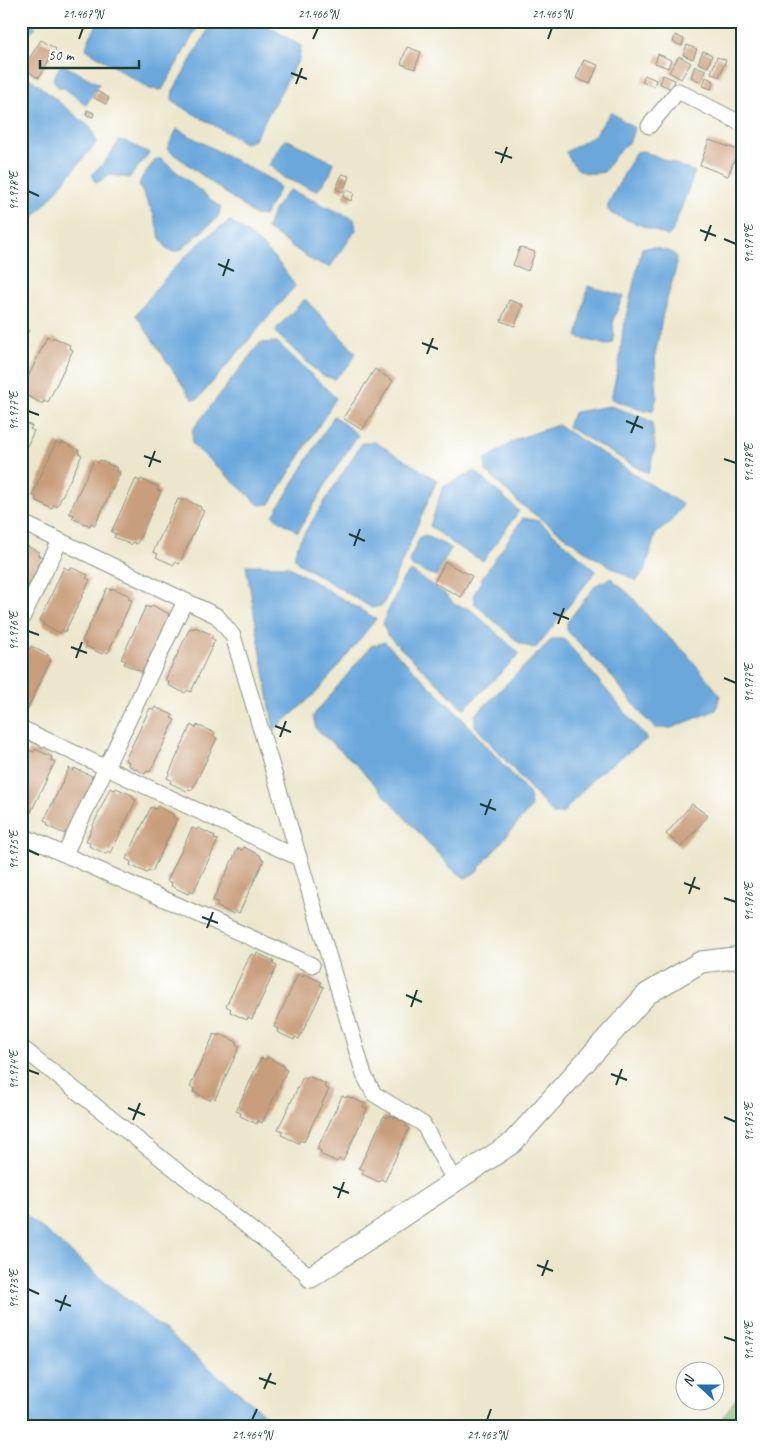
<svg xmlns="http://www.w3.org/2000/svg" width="763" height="1448" viewBox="0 0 763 1448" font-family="Caveat,sans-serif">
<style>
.green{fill:#8fc678;stroke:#578256}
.water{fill:#6aa8dc;stroke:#447288}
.building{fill:#c99e7c}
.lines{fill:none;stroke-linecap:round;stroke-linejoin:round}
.minor-casing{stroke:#869280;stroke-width:17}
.secondary-casing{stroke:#869280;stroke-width:23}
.minor{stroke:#fff;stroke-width:15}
.secondary{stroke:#fff;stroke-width:21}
.ticks{fill:none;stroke:#1f3d34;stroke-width:2}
.neatline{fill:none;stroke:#1f3d34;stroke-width:2}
.ticks-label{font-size:12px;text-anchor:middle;fill:#1f3d34}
</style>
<rect width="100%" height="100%" fill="#fff"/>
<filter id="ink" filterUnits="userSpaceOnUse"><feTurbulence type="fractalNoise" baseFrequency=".02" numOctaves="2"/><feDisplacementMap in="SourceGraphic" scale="10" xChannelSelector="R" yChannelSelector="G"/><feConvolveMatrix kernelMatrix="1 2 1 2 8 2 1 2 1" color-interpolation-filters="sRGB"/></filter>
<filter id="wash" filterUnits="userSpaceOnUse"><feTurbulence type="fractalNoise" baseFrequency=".0096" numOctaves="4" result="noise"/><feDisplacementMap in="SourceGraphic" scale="20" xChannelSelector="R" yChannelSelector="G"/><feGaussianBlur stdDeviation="1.12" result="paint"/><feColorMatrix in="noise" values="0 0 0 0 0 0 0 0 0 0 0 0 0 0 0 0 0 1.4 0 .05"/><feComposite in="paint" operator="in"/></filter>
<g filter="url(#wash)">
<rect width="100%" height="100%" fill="#ece7cc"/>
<path class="green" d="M742,1390V1427H716Z"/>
<path class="water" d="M21,21H27L36,27L21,42Z
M99,21H201L162,90L150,89L86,49L88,41Z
M213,21H260L301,46L299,59L254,140L245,143L175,103L172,99L173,91Z
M60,66L67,67L99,84L86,105L63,87H58L53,79Z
M21,71L91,128L97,142L34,217L30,218L21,210Z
M611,112L634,128L630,141L615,156L604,172C583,176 575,171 566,152L595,135Z
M177,129L275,182L280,188L264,216L255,215L167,149Z
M288,140L334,163L330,174L317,191L284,178L269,165L284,141Z
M119,141H125L149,153L129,178L111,175L96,183L92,174L105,162Z
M643,151L695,172L672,232L668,236L612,214L608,210V204L636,152Z
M156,159H161L221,208L218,217L182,249L174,252L167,249L160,238L154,215L139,185L142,177Z
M290,190L354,219L356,230L330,267L313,261L267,229C270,215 280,199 290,190Z
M230,221C256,237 280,260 295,286L198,399H192L136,315C163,279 192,244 230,221Z
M652,247L671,252L676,256V268L663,313L655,356L657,398L653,410L645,411L611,399L620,358L623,329L642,248Z
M588,286L623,296L613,320L614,336L612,343L606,345L577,337Z
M305,299L356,353L349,365L334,379L321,375L277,334L276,329Z
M277,342L336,398L270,504L259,505L192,444L193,429L260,343Z
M610,406L637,415L652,422L655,448L648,474L568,427L569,421L575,412Z
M334,416L358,435L332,474L298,532L273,516Z
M558,425L683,505L671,521L655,535L645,571L636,581L592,556L519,503L486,471L485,460L517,439Z
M375,442L437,480L383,605L372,608L298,563L294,556L300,540L362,443Z
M475,471L519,511L483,561L458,547L430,526L443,487Z
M523,518L539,521L596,571L535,649L519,643L475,604L473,596L484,575Z
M425,535L451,548L436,576L413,567L409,561L420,537Z
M246,565L288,566L376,619L317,692L274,730Z
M411,571L445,594L455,605L470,609L520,654L464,709L387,635L383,622L404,577Z
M611,578L632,597L656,626L686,653L720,695L716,710L671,728H656L645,718L609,673L567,631V622L596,585Z
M552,639H564L647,739L596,775L562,814H553L475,726V715Z
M385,642L456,712L529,793L531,807L475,873L465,878L451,868L356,764L316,729L313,716L371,646Z
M21,1211L280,1427H21Z"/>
<g id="blocks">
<path class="building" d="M675,35L684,39L682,46L673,42Z
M41,40L56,49L38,78L23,68Z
M687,45L697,49L693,59L683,55Z
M407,47L421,52L415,69L401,64Z
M703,51L712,55L708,67L698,63Z
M658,54L671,60L668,68L655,63Z
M679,56L691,63L681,79L669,72Z
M717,57L726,60L719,77L711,73Z
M584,60L598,65L590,84L576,78Z
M695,66L706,70L701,82L691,77Z
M645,75L656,80L654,86L642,82Z
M663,75L675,80L672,89L660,84Z
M706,77L714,81L711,89L703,86Z
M97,91L109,98L106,104L94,98Z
M87,110L94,113L93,117L86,115Z
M709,140L738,150L728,176L700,165Z
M342,174L349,176L343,192L336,189Z
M346,190L354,193L351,201L343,197Z
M21,226L26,228L21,238Z
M520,247L535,252L528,271L513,265Z
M509,300L523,305L515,326L501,321Z
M21,323L27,325L25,328L29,330L21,347Z
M47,337L52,340L53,337L70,345L69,348L73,350L48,402L44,400L43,404L26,395L27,392L22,390Z
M375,369L393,381L362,430L343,418Z
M21,421L32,426L30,429L34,431L21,459Z
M56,442L61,445L62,442L79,450L78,453L82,455L57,507L54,505L52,509L35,500L36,497L32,495Z
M94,460L98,463L100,460L117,468L116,471L120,473L95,525L91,523L90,526L72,518L74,515L69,513Z
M136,479L140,481L141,479L159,487L157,490L161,491L137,544L133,542L131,545L114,537L116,534L111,532Z
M178,499L183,501L184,499L201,507L200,509L204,511L179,564L175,562L174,565L156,557L158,554L153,552Z
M22,544L40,552L38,555L43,557L21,602Z
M445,562L472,576L461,597L434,583Z
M64,567L69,570L70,567L88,575L86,578L90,580L65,632L62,630L60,633L43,625L44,622L40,620Z
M107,588L111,590L112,588L130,596L128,599L132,600L108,653L104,651L102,654L85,646L86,643L82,641Z
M152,605L169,614L168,616L172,618L147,671L143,669L142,672L124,664L126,661L121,659L146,606L150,608Z
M195,627L213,635L211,638L215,640L191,692L187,690L185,693L168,685L169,682L165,680L190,628L194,629Z
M31,646L48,655L47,657L51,659L26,712L23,710L21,713V656L26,647L30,649Z
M155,707L173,715L171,718L175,720L150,772L147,771L145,774L128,765L129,762L125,760L150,708L154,710Z
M191,725L196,728L197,725L215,733L213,736L217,738L192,790L189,789L187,791L170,783L171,780L167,778Z
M35,749L52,757L51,760L55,762L30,814L26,813L25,816L21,814V767L29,750L34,752Z
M69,768L73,771L74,768L92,776L91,779L94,781L70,833L66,831L65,834L47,826L48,823L44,821Z
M110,788L115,790L116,788L134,796L132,798L136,800L111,853L108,851L106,854L89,846L90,843L86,841Z
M692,804L708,816L681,847L666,834Z
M157,806L174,815L173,817L177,819L152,872L148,870L147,873L130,865L131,862L126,859L151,807L156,809Z
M192,828L197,830L198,828L215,836L214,839L218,840L193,893L190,891L188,894L171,886L172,883L167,881Z
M244,847L261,856L260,858L264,860L239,913L235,911L234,914L216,906L218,903L213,900L238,848L242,850Z
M257,953L274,961L273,964L277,966L252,1019L248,1017L247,1020L230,1012L231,1009L226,1006L251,954L256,956Z
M298,974L303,977L304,974L321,982L320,985L324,987L299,1039L295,1037L294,1040L277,1032L278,1029L274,1027Z
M214,1034L219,1036L220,1034L237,1042L236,1045L240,1046L215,1099L212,1097L210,1100L193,1092L194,1089L190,1087Z
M267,1057L284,1066L283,1068L287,1070L262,1123L258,1121L257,1124L240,1116L241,1113L236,1111L261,1058L266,1060Z
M308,1076L326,1084L324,1087L329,1089L304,1142L300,1140L299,1143L281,1135L283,1131L278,1129L303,1077L307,1079Z
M342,1096L346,1098L347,1096L365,1104L363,1107L367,1109L343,1161L339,1159L337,1162L320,1154L321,1151L317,1149Z
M389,1115L407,1123L405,1126L409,1128L385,1181L381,1179L379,1182L362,1174L364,1170L359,1168L384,1116L388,1118Z"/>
</g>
</g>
<g filter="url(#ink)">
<use href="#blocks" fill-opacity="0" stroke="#869280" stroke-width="1"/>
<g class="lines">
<defs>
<path id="minor" d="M649,126L678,91L742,124
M21,522L217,616L233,636L364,1075L374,1094L423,1124L455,1182
M21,620L60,541
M21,728L299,858
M21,835L312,965
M65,854L185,601
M21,1047L311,1277"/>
<path id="secondary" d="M311,1277L512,1143L647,994L701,962L742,957"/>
</defs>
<use href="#minor" class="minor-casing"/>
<use href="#secondary" class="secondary-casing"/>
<use href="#minor" class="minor"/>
<use href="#secondary" class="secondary"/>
</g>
</g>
<path class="ticks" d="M79,39L83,28M313,39L318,28M548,39L552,28M291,73L307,79M296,84L302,68M495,152L512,158M501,163L507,147M28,191L39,196M700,230L716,236M724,239L736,244M705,241L711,225M218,264L234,271M223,276L229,259M422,343L438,349M427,354L433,338M28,411L39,415M626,421L643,428M631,433L638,416M144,456L161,462M724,459L736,463M149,467L155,451M349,534L365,541M354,546L360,529M553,613L569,619M558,624L564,608M28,631L39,635M71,647L87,653M76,658L82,642M724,678L736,683M275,726L291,732M280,737L286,721M480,804L496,810M485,815L491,799M28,850L39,855M684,883L700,889M689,894L695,877M724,898L736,902M202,917L218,923M207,928L213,912M406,995L422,1002M411,1007L417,990M28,1070L39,1074M611,1074L627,1080M616,1085L622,1069M128,1108L145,1115M724,1117L736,1122M133,1120L140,1103M333,1187L349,1193M338,1198L344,1182M537,1265L553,1271M542,1276L548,1260M28,1289L39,1294M55,1300L71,1306M60,1311L66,1295M724,1337L736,1341M259,1378L276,1384M264,1389L271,1373M252,1420L257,1409M487,1420L491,1409"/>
<rect width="763" height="1448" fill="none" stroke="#fff" stroke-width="55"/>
<g transform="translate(700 1386) rotate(291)"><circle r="24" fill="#ffffff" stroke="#a5b1ae"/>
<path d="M0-4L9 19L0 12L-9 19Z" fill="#1f6fb2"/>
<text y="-8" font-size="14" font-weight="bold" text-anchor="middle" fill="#1f3d34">N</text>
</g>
<path d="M40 60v8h99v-8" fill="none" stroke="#1f3d34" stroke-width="2.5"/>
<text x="48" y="60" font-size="15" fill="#1f3d34" stroke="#ffffff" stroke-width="4" paint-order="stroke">50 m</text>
<rect x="28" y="28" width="708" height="1392" class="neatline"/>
<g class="ticks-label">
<text x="83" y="18">21.467°N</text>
<text x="318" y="18">21.466°N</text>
<text x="552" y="18">21.465°N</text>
<text transform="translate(14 191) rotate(-90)" y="4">91.978°E</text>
<text transform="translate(749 244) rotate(-90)" y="4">91.979°E</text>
<text transform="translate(14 411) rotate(-90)" y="4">91.977°E</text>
<text transform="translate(749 463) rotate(-90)" y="4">91.978°E</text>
<text transform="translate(14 631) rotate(-90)" y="4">91.976°E</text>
<text transform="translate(749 683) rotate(-90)" y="4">91.977°E</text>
<text transform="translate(14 850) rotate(-90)" y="4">91.975°E</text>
<text transform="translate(749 902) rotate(-90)" y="4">91.976°E</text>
<text transform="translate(14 1070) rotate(-90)" y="4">91.974°E</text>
<text transform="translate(749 1122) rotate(-90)" y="4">91.975°E</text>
<text transform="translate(14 1289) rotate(-90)" y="4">91.973°E</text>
<text transform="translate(749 1341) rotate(-90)" y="4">91.974°E</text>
<text x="252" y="1439">21.464°N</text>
<text x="487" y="1439">21.463°N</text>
</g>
</svg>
